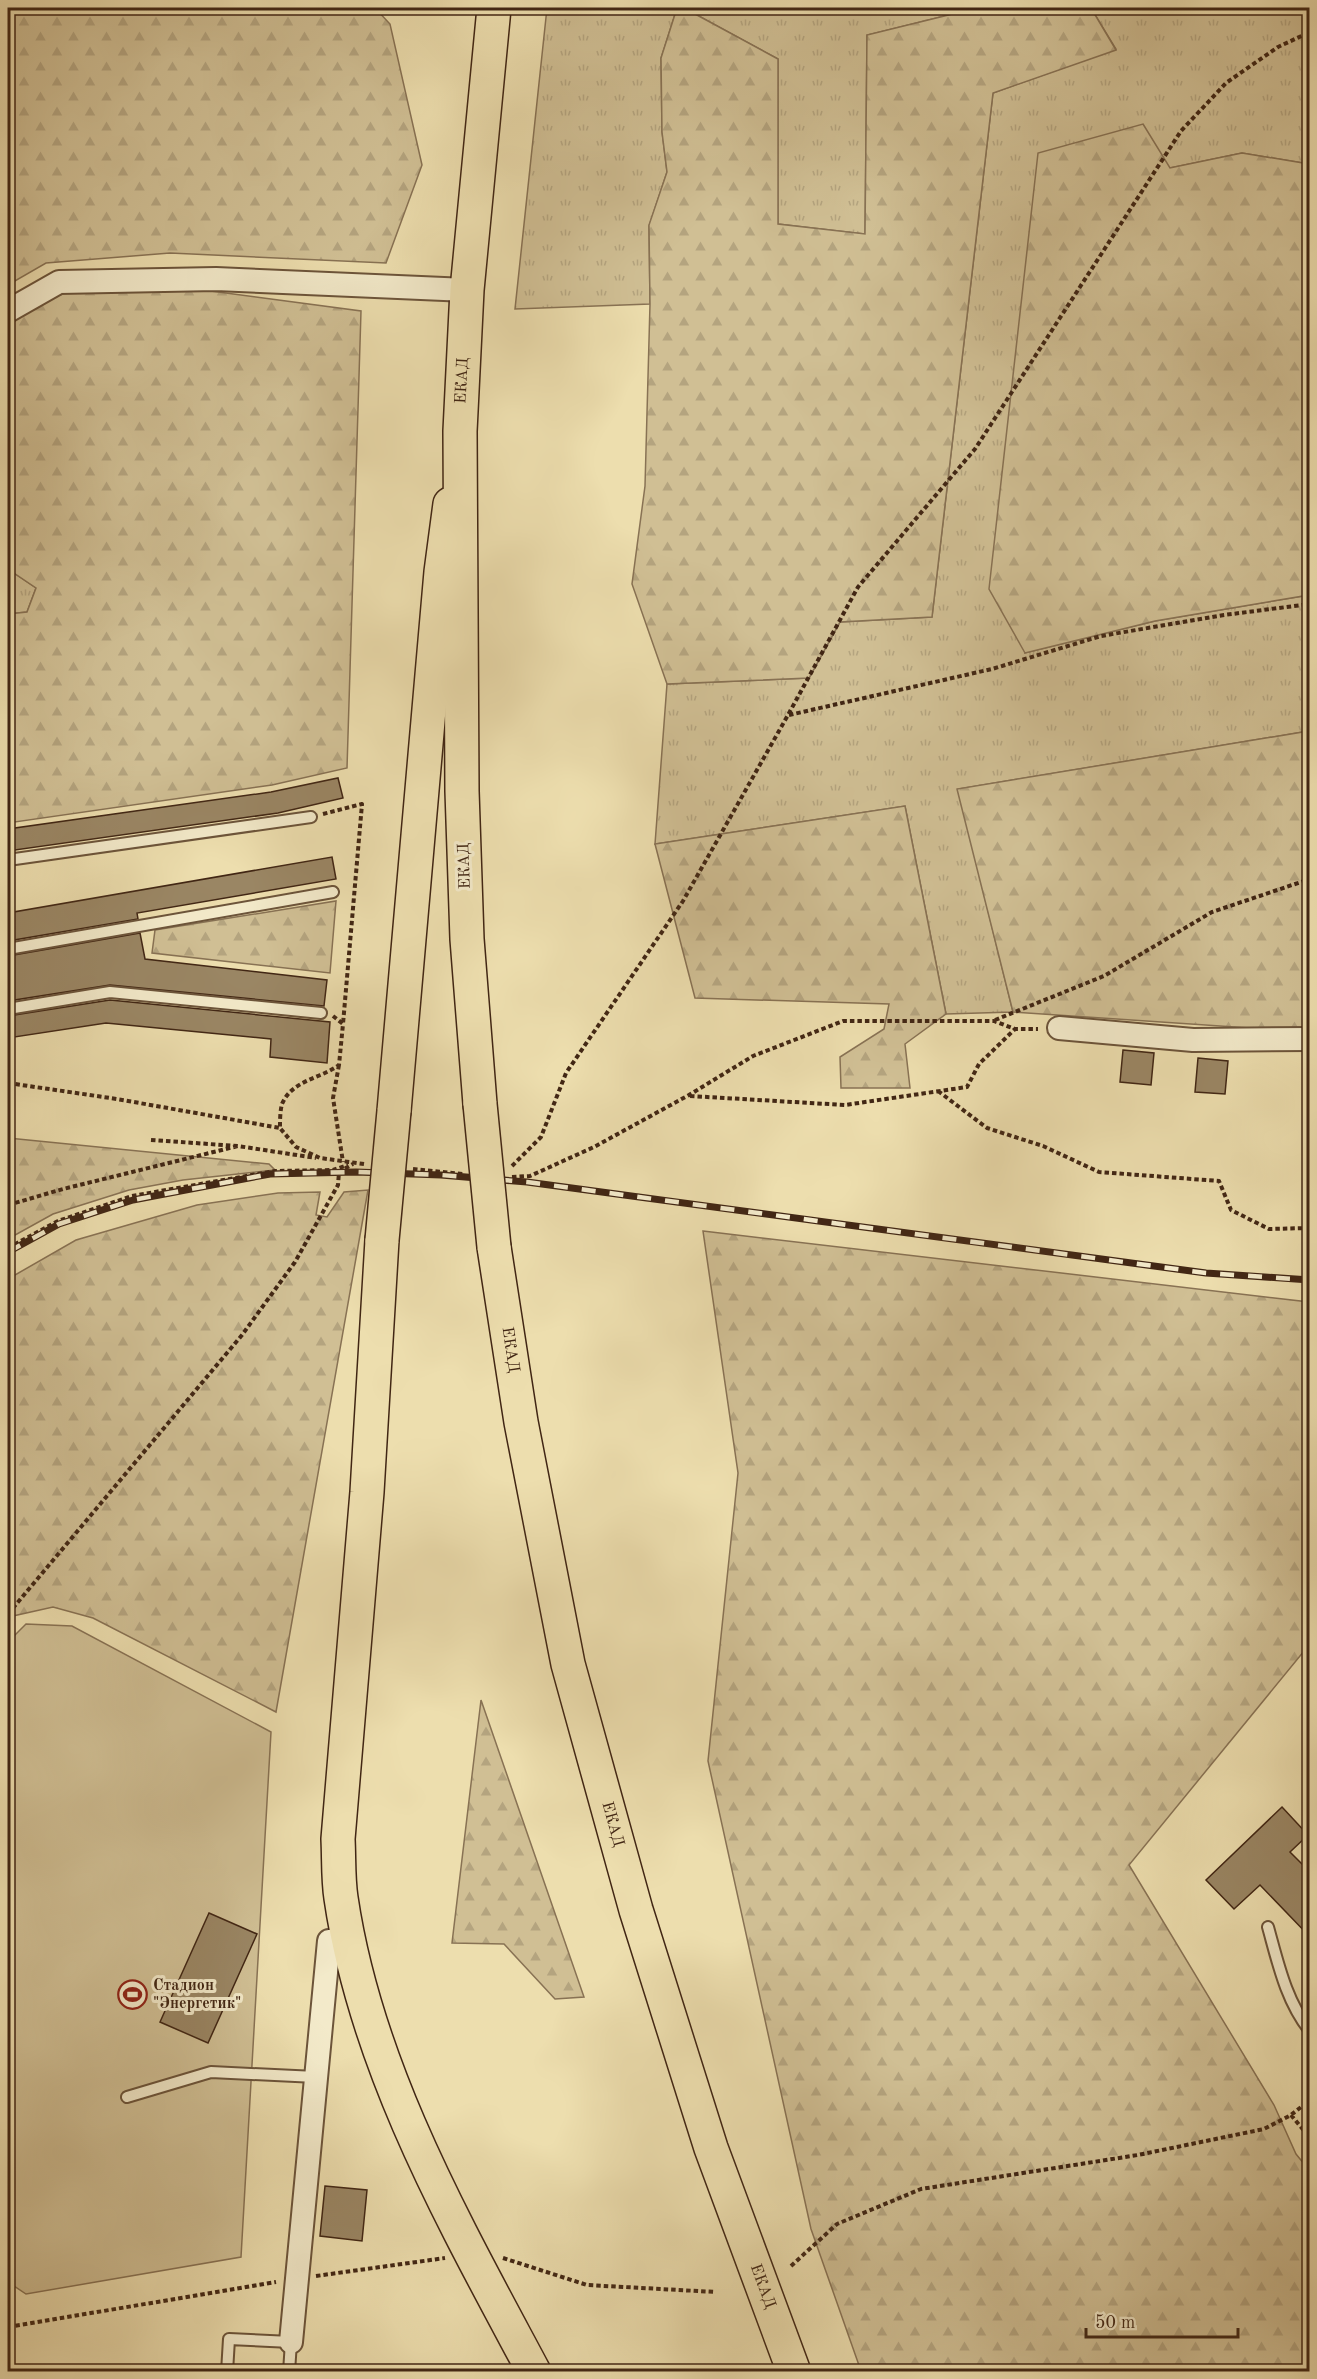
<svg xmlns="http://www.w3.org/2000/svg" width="1317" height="2379" viewBox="0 0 1317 2379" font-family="'Old Standard TT',serif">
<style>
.grass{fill:url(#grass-tufts);stroke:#887254;stroke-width:1.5}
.forest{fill:url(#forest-firs);stroke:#887254;stroke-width:1.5}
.park{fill:#d0bf94;stroke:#887254;stroke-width:1.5}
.building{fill:#9a8664;stroke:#412614;stroke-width:1.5}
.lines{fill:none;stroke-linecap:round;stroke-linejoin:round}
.service-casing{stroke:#6c543a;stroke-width:14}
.minor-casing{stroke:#6c543a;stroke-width:26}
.primary-casing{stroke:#412614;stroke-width:36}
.trunk-casing{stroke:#412614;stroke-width:36}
.path{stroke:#412614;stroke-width:4;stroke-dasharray:4.5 3;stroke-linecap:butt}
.service{stroke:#f3eaca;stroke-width:10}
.minor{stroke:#f3eaca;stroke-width:22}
.primary{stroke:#eddeae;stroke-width:33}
.trunk{stroke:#eddeae;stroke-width:33}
.rail-casing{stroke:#412614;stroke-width:7}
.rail{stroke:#f3eaca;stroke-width:4.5;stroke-dasharray:14;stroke-linecap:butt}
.primary-bridge-casing{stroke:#412614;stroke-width:36;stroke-linecap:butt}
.trunk-bridge-casing{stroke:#412614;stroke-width:36;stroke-linecap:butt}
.primary-bridge{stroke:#eddeae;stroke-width:33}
.trunk-bridge{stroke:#eddeae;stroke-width:33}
.labels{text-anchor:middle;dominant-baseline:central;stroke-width:6;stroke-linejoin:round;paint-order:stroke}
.street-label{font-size:16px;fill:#412614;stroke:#f3eaca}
.poi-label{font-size:16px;font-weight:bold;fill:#412614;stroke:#f3eaca;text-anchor:start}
</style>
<defs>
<pattern id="grass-tufts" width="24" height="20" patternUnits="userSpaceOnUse" patternTransform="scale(1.5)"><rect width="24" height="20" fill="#d0bf94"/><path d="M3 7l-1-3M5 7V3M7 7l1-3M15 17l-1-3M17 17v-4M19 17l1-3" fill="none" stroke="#b4a47f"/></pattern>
<pattern id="forest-firs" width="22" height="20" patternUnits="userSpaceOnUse" patternTransform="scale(1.5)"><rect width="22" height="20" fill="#d0bf94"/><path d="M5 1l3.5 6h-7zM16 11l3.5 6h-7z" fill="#b4a47f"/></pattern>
</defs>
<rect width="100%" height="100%" fill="#eddeae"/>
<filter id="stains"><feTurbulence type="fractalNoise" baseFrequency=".00333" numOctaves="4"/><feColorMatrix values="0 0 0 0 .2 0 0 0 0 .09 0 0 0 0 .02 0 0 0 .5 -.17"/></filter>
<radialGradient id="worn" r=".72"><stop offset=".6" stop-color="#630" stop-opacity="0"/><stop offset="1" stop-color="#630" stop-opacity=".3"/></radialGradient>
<path class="grass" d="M547,8H677L661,58L662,132L667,172L649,226L650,304L515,309Z
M684,8H977L867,35L865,234L778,224V59Z
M1038,8H1134L1137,12L1154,8H1309V164L1242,153L1170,168L1025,653L1155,621L1309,595V731L958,789L1013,1012L946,1014L905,806L655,844L667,684L809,678L840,622L932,617L993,93L1116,49L1094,13Z
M8,569L36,588L27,612L8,614Z"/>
<path class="forest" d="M8,8H375L390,24L422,165L386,263L170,253L46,263L8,285Z
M677,8H684L778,59V224L865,234L867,35L977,8H1038L1094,13L1116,50L993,93L932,617L840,622L809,678L667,684L632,584L645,486L650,304L649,225L667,172L662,132L661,58Z
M1143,124L1170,168L1242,153L1309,164V595L1155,621L1025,653L989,589L1038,153Z
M188,288L361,311L347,768L272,785L8,823V614L27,612L36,588L8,569V322L59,292Z
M1309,731V1032L1013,1012L957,789Z
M905,806L946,1014L905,1044L910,1088H841L840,1057L884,1029L889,1004L695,998L655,844Z
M336,901L330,973L152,953L155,930Z
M8,1138L269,1164L275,1170L183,1180L129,1190L53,1214L8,1239Z
M368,1190L276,1712L93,1618L53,1607L13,1616L8,1622V1279L76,1240L197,1205L278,1193L320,1192L316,1215L327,1217L344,1192Z
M703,1231L1309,1302V1645L1129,1865L1274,2105L1296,2154L1309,2170V2371H861L811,2229L708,1761L738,1473Z
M481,1700L584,1997L555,1999L504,1944L452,1943Z"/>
<path class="park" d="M26,1624L72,1626L271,1732L241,2257L26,2294L8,2282V1642Z"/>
<path class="building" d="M338,778L343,798L278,813L8,851V829L271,792Z
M332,857L336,879L137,913L138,919L8,941V913Z
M140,933L145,959L327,980L324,1006L110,985L8,1001V956Z
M110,1000L330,1022L327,1063L270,1057L271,1039L106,1023L8,1038V1016Z
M1123,1050L1154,1053L1151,1085L1120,1082Z
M1198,1058L1228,1061L1225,1094L1195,1092Z
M1282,1807L1308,1835L1290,1852L1310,1872V1937L1260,1885L1234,1909L1206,1880Z
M209,1913L257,1934L208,2043L160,2022Z
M325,2186L367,2190L362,2241L320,2236Z"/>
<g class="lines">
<defs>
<path id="service" d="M8,860L311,817
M8,949L333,892
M8,1009L110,992L321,1013
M1268,1927C1278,1963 1286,2001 1310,2031
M127,2097L211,2072L316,2077
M227,2372L229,2339L291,2342L289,2372"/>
<path id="minor" d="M8,311L59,282L216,279L467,290
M1059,1028L1193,1040L1310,1039
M291,2342L329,1941L349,1940"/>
<path id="primary" d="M394,1111L441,572L450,504
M382,1240L367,1492L338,1839C339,1858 338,1879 341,1898C366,2068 454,2222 534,2372"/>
<g id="trunk">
<path id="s1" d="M480,1104L467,939L462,791L460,431L467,290L494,8"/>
<path id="s2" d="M494,1247L521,1422L568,1664L636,1910L711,2148L794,2372"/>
</g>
</defs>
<use href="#service" class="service-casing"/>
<use href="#minor" class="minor-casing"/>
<use href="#primary" class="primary-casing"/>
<use href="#trunk" class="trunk-casing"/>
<path class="path" d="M789,715L992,669L1101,636L1224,615L1310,604
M323,814L362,804L343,1024
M333,1016L343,1024L339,1065C320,1079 292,1080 282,1104C280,1111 280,1121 280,1128L296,1147L320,1158L364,1164
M995,1020L1104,976L1212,912L1310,879
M339,1065L333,1098L343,1162
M8,1083L117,1099L280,1128
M938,1091L987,1128L1043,1146L1099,1172L1219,1181L1231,1210L1269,1229L1310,1228
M690,1096L845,1105L967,1087L979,1064L1015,1029
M151,1140L238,1146L316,1158
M512,1166L541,1137L566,1073L683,901L788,715L858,587L975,449L1181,131L1226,83L1278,47L1310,32
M413,1169L463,1174
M512,1177L530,1176L594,1147L689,1095L753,1056L843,1021H994L1015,1029H1038
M8,1205L63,1189L238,1146
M8,1248L58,1221L132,1196L275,1171L333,1170L348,1165
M8,1614L242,1335L295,1262L338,1185L339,1172L353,1164
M1291,2115L1310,2138
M503,2258L587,2285L716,2292
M791,2266L837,2224L921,2189L1138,2155L1264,2129L1291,2115L1310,2100
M316,2276L445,2258
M8,2327L276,2282"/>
<use href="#service" class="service"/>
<use href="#minor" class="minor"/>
<use href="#primary" class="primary"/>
<use href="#trunk" class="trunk"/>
<defs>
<path id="rail" d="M8,1252L59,1224L133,1200L270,1174L356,1172L441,1175L527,1182L1206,1273L1310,1280"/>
</defs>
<use href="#rail" class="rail-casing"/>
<use href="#rail" class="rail"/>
<defs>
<path id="primary-bridge" d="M382,1240L394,1111"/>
<path id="trunk-bridge" d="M480,1104L494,1247"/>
</defs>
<use href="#primary-bridge" class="primary-bridge-casing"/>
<use href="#trunk-bridge" class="trunk-bridge-casing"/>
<use href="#primary-bridge" class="primary-bridge"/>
<use href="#trunk-bridge" class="trunk-bridge"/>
</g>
<defs>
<symbol id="stadium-ring" viewBox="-11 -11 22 22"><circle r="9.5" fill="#f3eaca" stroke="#8f2418" stroke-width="1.5"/><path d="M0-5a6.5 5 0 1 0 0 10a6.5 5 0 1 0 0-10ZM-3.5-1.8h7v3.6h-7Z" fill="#8f2418"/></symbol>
</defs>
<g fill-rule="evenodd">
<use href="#stadium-ring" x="116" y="1978" width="33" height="33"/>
</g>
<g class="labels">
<g class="street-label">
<text stroke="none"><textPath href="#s1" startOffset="724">ЕКАД</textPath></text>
<text transform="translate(465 866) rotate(-92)">ЕКАД</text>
<text stroke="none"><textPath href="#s2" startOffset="104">ЕКАД</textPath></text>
<text stroke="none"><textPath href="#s2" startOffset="590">ЕКАД</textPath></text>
<text stroke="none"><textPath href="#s2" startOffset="1076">ЕКАД</textPath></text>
</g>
<g class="poi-label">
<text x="153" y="1986">Стадион<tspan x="153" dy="18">"Энергетик"</tspan></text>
</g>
</g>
<rect width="1317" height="2379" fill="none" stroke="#eddeae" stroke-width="30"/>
<rect x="9" y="9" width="1299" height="2361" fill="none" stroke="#412614" stroke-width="3"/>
<rect x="15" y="15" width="1287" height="2349" fill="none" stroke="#412614" stroke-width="1.5"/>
<path d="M1086 2328v9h152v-9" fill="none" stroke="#412614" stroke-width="3"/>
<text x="1095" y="2328" font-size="18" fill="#412614" stroke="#f3eaca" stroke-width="4.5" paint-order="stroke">50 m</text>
<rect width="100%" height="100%" filter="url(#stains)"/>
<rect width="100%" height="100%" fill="url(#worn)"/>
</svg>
